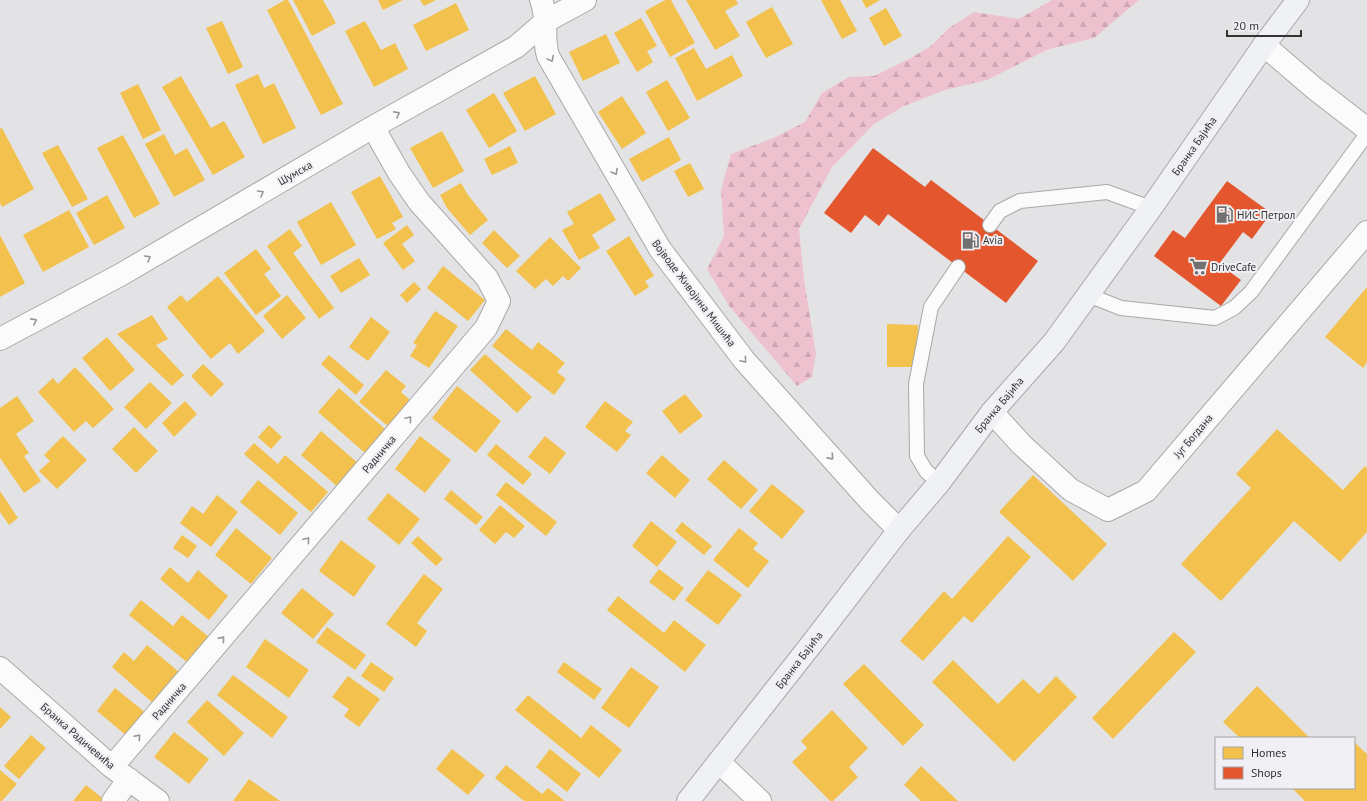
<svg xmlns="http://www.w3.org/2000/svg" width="1367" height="801" viewBox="0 0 1367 801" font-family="'PT Sans',sans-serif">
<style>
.forest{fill:url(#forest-firs)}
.homes{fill:#f2c14e}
.shops{fill:#e4572e}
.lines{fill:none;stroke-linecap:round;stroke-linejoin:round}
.lane-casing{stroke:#a8a8aa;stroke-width:16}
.street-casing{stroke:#a8a8aa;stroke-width:24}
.secondary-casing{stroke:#a8a8aa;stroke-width:24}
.lane{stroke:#fbfbfb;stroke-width:14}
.street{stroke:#fbfbfb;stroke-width:22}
.secondary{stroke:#eff1f4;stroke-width:22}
.oneway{stroke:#979798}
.labels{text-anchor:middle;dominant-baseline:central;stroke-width:4;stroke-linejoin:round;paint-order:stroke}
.street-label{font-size:11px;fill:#333334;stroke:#f0eff3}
.poi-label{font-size:11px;fill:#333334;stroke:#f0eff3;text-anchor:start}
</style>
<defs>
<pattern id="forest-firs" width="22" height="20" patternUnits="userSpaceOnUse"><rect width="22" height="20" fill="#eec1cf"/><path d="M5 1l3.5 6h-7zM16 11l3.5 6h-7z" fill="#cda6b2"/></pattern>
</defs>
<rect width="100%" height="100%" fill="#e3e3e5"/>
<path class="forest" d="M1052,0H1139L1094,38L1049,49L987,80L945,90L904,106L874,124L832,167L799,229L804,279L816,354L812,377L797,386L729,306L707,269L724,236L721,190L731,154L776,137L805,122L822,93L849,77L874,76L911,58L931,46L949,28L974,12L1019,19Z"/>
<path class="homes" d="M285,0H288L343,104L321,115L267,10Z
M293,0H323L336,23L312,36Z
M378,0H403L383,10Z
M420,0H436L424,6Z
M665,0H671L695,43L670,57L645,11Z
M686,0H736L738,4L725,11L740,36L715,50Z
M821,0H840L857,31L842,39Z
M862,0H880L866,8Z
M456,3L469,30L426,51L413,25Z
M772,7L793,44L766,58L746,22Z
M886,8L902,36L884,46L869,18Z
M641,18L657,46L647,51L653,62L637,72L614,33Z
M222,21L243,67L228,74L206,28Z
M365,21L381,50L395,43L408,69L374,87L345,31Z
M606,34L620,63L583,81L569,52Z
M694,48L706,69L732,55L743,76L697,101L675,58Z
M258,74L264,88L274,83L296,128L263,144L235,85Z
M181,76L211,128L224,121L245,157L213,175L162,87Z
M535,76L556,114L525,131L503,93Z
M667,80L690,118L668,131L646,92Z
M138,84L161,130L143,139L120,93Z
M494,93L517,131L489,148L466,110Z
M622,96L646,133L622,149L598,112Z
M2,128L34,189L2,207L0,203V129Z
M442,131L464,171L433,188L410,148Z
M164,134L175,155L187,148L205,180L174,197L145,144Z
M123,135L160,204L134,218L97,148Z
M669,137L681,160L642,182L629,159Z
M58,145L88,199L72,207L42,153Z
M510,146L518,163L492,175L484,159Z
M690,163L704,189L688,197L674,171Z
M380,176L403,217L392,223L396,229L377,239L351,192Z
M461,183L468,195L488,220L470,235L447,208L440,195Z
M600,193L616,220L592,235L600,248L579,260L562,230L574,224L567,212Z
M107,195L125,228L94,245L76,213Z
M331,202L356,245L321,265L297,222Z
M69,210L89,247L43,272L23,235Z
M407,225L414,235L402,244L415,261L403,270L383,243Z
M290,229L302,246L293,253L334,308L319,319L267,246Z
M494,230L520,256L507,268L482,243Z
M0,235L25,283L0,297Z
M629,236L654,276L645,281L649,287L635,296L606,251Z
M550,237L581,268L568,281L563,276L553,286L546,279L535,289L516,271Z
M256,249L271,269L264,274L281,296L256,315L224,273Z
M359,258L370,275L341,293L330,276Z
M443,266L485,300L468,321L427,288Z
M218,276L265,331L238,354L230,343L211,359L167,307L181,295L187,302Z
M414,282L421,289L407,303L400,295Z
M1367,287V362L1363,368L1325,337Z
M287,295L306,318L282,339L263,316Z
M435,311L458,326L429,368L410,356L417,345L413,343Z
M152,315L168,339L156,345L184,375L172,386L117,334Z
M371,317L390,332L368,361L349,347Z
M887,324L918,325L917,367H887Z
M506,329L532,350L538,342L565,363L557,372L566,379L554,395L492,346Z
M107,337L135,370L110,391L82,358Z
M485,354L532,397L517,413L470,370Z
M329,355L364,385L356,395L321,364Z
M203,364L224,384L211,397L191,376Z
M75,367L114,409L93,428L86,421L74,432L38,392L53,378L58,384Z
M386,370L406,386L401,392L411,401L389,427L359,402Z
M150,382L172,403L146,429L124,407Z
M457,386L501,421L476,453L432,418Z
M339,388L386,430L365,453L318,412Z
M685,394L703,416L680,434L662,411Z
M17,396L34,421L16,434L29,453L24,456L41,481L24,493L0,458V408Z
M185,401L197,414L174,437L162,423Z
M605,401L633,422L625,431L631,435L617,452L585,427Z
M269,425L282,437L271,449L258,437Z
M134,427L158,451L136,473L112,449Z
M1277,429L1343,490L1365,466L1367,468V532L1340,562L1294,521L1221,601L1181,564L1251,488L1236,474Z
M321,431L359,464L339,488L301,455Z
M63,436L87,460L57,489L39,471L50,461L44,455Z
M420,436L451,460L425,493L395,469Z
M545,436L566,453L550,474L528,457Z
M254,443L278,464L285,455L328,492L311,512L244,454Z
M496,444L532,474L523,485L487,455Z
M662,455L690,480L675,498L646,473Z
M724,460L758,490L741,509L707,479Z
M1033,475L1107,544L1073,581L999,512Z
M258,480L298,513L280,535L240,502Z
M506,482L557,522L546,536L496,495Z
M772,484L805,511L782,539L749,511Z
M451,490L483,517L476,525L444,499Z
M0,491L18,518L9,525L0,512Z
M388,493L420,519L399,545L367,519Z
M217,495L238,512L211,547L180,523L192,506L203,514Z
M500,505L525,526L514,538L506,532L495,544L479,530Z
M651,521L677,542L657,567L632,546Z
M682,522L712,546L704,555L675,531Z
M236,528L272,558L251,584L215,555Z
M739,528L758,543L753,549L769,561L748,588L713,560Z
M182,535L197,546L188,558L173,548Z
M418,536L443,559L436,566L411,543Z
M1008,536L1031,557L972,623L964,616L923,661L900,641L944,591L952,599Z
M341,540L376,566L354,597L319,571Z
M170,567L188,583L198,570L228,596L209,620L160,579Z
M659,569L684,588L674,601L649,582Z
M708,570L742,595L718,625L685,600Z
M424,574L443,589L417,623L427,631L416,647L386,624Z
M302,588L334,614L313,639L281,613Z
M618,596L664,633L674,620L706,645L685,672L607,610Z
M141,600L173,626L182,615L209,637L188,663L129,615Z
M327,627L366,655L355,670L316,642Z
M1174,632L1196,652L1113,739L1092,718Z
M265,639L309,670L289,698L246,667Z
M147,645L179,672L153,703L112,667L124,652L134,661Z
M953,660L998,704L1023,679L1039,694L1056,676L1077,697L1014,762L932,682Z
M371,662L394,678L384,692L361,676Z
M564,662L602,689L594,700L557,672Z
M864,664L924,725L903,746L843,684Z
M631,667L659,687L629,728L601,708Z
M233,675L288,717L272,738L217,695Z
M348,676L380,699L359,727L344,716L349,709L332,697Z
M1257,686L1310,738H1240L1223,722Z
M115,688L147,714L128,737L97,711Z
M528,695L581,738L591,725L622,750L599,778L515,710Z
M207,700L244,733L224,756L187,722Z
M0,707L11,717L0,729Z
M832,710L868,748L849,767L858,777L833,801H830L792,762L807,748L801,741Z
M174,732L209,759L189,784L154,757Z
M31,735L46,748L19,779L4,766Z
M1354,742L1367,754V801H1305L1292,788H1354Z
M452,749L485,775L468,795L436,769Z
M550,749L581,774L567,792L536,767Z
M506,765L542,794L548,788L565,801H524L495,778Z
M921,766L958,801H921L904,785Z
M0,770L17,784L2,801H0Z
M249,779L280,801H233Z
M86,785L106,801H73Z"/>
<path class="shops" d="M873,148L925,187L931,180L1038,261L1006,303L888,214L879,226L865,215L851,233L824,213Z
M1227,181L1271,213L1252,239L1243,232L1219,264L1241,280L1221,306L1154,256L1173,230L1185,238Z"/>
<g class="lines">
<defs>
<path id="lane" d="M990,225L1000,211L1020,201L1107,192L1151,208
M1088,295L1121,308L1215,318L1234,308L1251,292L1367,134
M939,483L926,471L917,456L916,384L931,307L958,267"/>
<path id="street" d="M541,0C549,19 542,36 548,56L660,249L744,360L870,501L899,530
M1264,45L1314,88L1367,129
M0,339L122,274L373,127L516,47L546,21L585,0
M992,412L1021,444L1071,490L1108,510L1146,491L1367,232
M0,668L112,767L158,801
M719,762L760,801
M112,767L486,328L499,301L487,278L419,202L399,173L373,127
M113,801L129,779"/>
<path id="secondary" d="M688,801L810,646L899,530L939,483L992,412L1054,342L1151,208L1264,45L1298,0"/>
</defs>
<use href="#lane" class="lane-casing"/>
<use href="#street" class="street-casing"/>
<use href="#secondary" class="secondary-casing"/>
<use href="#lane" class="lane"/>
<use href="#street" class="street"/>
<use href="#secondary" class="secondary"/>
</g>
<defs><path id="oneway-chevron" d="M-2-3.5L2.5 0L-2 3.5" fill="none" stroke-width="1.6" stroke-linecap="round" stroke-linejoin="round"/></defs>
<g class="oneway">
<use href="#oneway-chevron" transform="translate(551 59) rotate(62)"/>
<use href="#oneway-chevron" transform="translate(397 114) rotate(-29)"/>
<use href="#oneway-chevron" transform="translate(615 172) rotate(60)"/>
<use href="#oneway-chevron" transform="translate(261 193) rotate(-30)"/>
<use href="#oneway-chevron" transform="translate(148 258) rotate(-30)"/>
<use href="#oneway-chevron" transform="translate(34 321) rotate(-28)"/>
<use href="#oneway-chevron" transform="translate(744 360) rotate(50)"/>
<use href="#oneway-chevron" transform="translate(409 419) rotate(-50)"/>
<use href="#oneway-chevron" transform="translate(831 457) rotate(48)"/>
<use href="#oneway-chevron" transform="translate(307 540) rotate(-50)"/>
<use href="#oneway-chevron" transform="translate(222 639) rotate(-49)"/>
<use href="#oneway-chevron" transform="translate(138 737) rotate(-49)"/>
</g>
<defs>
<symbol id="fuel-bare" viewBox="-9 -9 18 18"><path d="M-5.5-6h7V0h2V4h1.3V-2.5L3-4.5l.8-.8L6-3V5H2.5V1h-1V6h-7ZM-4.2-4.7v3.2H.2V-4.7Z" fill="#717172" stroke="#f0eff3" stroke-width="2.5" paint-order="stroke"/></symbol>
<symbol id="supermarket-bare" viewBox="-9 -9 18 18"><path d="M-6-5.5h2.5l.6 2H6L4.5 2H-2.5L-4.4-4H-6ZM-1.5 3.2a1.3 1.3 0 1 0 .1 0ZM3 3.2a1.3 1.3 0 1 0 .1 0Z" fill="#717172" stroke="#f0eff3" stroke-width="2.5" paint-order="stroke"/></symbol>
</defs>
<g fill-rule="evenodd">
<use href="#fuel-bare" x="1212" y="202" width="25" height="25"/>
<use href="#fuel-bare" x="958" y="228" width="25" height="25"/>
<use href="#supermarket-bare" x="1186" y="254" width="25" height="25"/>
</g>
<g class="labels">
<g class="street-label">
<text transform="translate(1194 146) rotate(-55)">Бранка Бајића</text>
<text transform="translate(295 173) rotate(-30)">Шумска</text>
<text transform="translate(694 293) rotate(53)">Војводе Живојина Мишића</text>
<text transform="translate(999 405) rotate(-50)">Бранка Бајића</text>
<text transform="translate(1193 436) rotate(-50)">Југ Богдана</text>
<text transform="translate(379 454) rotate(-50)">Радничка</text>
<text transform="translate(799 660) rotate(-52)">Бранка Бајића</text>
<text transform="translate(169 701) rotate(-49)">Радничка</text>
<text transform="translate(78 736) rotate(41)">Бранка Радичевића</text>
</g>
<g class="poi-label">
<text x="1237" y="215">НИС Петрол</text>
<text x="983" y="240">Avia</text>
<text x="1211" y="267">DriveCafe</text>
</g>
</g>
<rect x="1215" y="737" width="140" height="52" fill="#f0eff3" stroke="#a4a4a7"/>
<rect x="1223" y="747" width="20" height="12" fill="#f2c14e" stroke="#a4a4a7"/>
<text x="1251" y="757" font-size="12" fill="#333334">Homes</text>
<rect x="1223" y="767" width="20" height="12" fill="#e4572e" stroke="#a4a4a7"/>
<text x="1251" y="777" font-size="12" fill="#333334">Shops</text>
<path d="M1227 30v6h74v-6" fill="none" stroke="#333334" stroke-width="2"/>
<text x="1233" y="30" font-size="12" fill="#333334" stroke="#f0eff3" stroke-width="3" paint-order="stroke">20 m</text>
</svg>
